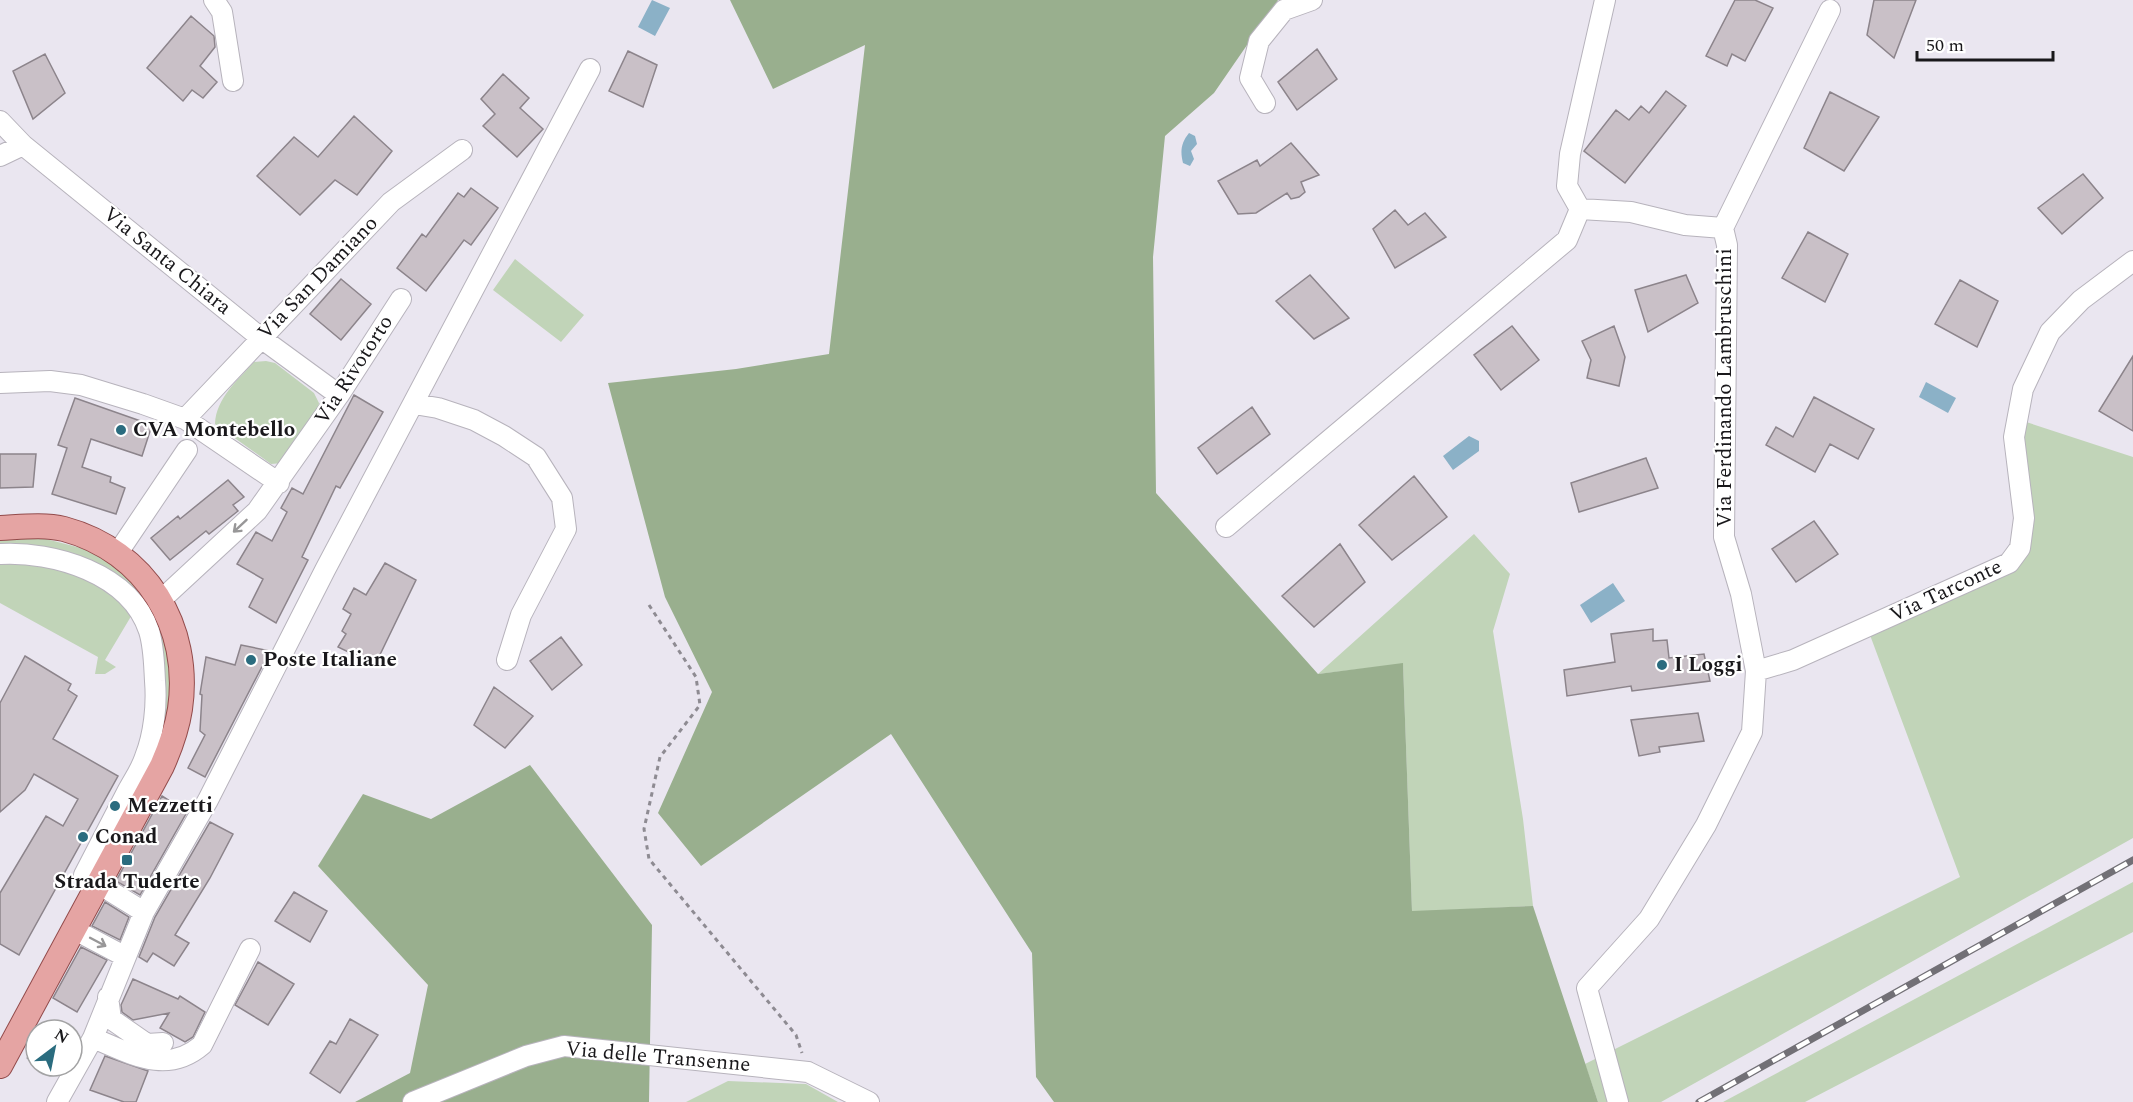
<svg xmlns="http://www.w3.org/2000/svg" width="2133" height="1102" viewBox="0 0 2133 1102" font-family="Spectral,serif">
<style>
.green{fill:#c1d4b8}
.forest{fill:#99af8e}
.water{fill:#8bb1c7}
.building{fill:#c9c0c7;stroke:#8c848b;stroke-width:1.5}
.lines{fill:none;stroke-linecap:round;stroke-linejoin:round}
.minor-casing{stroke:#b7b3bc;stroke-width:22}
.major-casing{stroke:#924b4b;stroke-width:26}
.path{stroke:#8e8b92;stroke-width:3;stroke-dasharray:4.5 4.5;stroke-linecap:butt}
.minor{stroke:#fff;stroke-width:20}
.major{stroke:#e5a4a3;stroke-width:24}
.rail-casing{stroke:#727076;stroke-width:7}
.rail{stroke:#fff;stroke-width:4.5;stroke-dasharray:14;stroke-linecap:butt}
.oneway{stroke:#989798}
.poi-dot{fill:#2a6c7f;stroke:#fff;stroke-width:2}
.labels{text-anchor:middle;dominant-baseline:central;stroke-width:4.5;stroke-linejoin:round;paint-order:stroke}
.street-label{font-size:21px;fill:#19181b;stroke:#fff}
.poi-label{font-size:21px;font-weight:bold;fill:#19181b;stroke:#fff;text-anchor:start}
</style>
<rect width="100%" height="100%" fill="#eae6f0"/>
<path class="green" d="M515,259L584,315L561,342L493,290Z
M266,361L275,363L314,393L319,403L317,415L283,463L271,464L215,424C216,398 238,380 254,362Z
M2017,419L2133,457V838L1661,1102H1598L1585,1064L1960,877L1867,627L2008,553L2021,539Z
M1474,534L1510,574L1493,631L1523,819L1533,906L1412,912L1403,664L1318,674Z
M17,538L46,539L81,548L101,557L125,572L165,624L173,667L172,709L159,751L160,730L166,700L161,636L149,615L130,591L0,548V541Z
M44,562L98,580L133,613L105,660L116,667L105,674H95L98,657L0,603V563Z
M2133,882V932L1805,1102H1723Z
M728,1081L806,1084L838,1102H686Z"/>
<path class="forest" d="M730,0H1278L1214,93L1165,136L1153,257L1156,493L1318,674L1403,663L1412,911L1533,906L1598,1102H1054L1036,1077L1032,953L891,734L701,866L658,813L712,692L665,597L608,383L736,369L829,354L865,45L773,89Z
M530,765L652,925L649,1102H355L410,1073L428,985L318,866L363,794L431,819Z"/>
<path class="water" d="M652,0L670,8L655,36L638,27Z
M1189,133L1195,136L1197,144L1191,151L1194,159L1190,166L1183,163C1180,151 1181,143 1189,133Z
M1926,382L1956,398L1948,413L1919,397Z
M1469,436L1479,441V451L1453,470L1443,456Z
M1613,583L1625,601L1591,623L1580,605Z"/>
<path class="building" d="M1735,0H1755L1773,8L1745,61L1732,54L1727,66L1706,56Z
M1874,0H1916L1894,58L1867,35Z
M191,16L214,36L215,47L200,66L217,82L203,98L192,90L183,101L147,68Z
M1317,49L1337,79L1297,110L1278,82Z
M628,51L657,65L643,107L609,91Z
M45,54L65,93L33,119L13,71Z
M503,74L529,98L520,108L543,129L517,157L483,126L495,114L481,99Z
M1666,91L1686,106L1625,183L1584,151L1616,110L1629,120L1641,106L1649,113Z
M1830,92L1879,117L1844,171L1804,148Z
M354,116L392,151L357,195L335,180L300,215L257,176L294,137L318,157Z
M1291,143L1319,175L1301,182L1305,192L1299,197L1291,199L1287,193L1256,213L1238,214L1218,181L1257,160L1260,166Z
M2083,174L2103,198L2062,234L2038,208Z
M471,188L498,208L471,245L464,240L426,291L397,268L422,234L426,237L458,193L464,197Z
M1395,210L1408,225L1425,213L1446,237L1395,268L1373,229Z
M1808,232L1848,254L1825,302L1782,278Z
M1310,275L1349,318L1314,339L1276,301Z
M1686,275L1698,303L1648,332L1635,290Z
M341,279L371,304L341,340L310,314Z
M1960,280L1998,301L1977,347L1935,324Z
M1512,326L1539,360L1501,390L1474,355Z
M1614,326L1625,357L1619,386L1587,378L1591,360L1582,341Z
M2133,356V431L2099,411Z
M354,395L383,412L340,488L336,486L302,557L308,560L276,623L249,607L263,579L237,564L256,532L272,541L287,512L281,508L292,488L303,494Z
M1814,397L1874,429L1858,459L1830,444L1815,472L1766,445L1776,427L1793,437Z
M75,398L152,425L142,456L91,439L82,467L111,477L110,482L125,488L116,514L52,494L67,448L58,445Z
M1252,407L1270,434L1217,474L1198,448Z
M0,454H36L33,487L0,488Z
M1646,458L1658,488L1579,512L1571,483Z
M1414,476L1447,517L1392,560L1359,525Z
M228,480L244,497L233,505L238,511L209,534L206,531L170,560L151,538L178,516L180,519Z
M1814,521L1838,554L1796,582L1772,549Z
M1340,544L1365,582L1314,627L1282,596Z
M385,563L416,580L375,665L338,647L346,634L342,631L351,614L343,609L354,588L366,595Z
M1653,629V641L1667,640L1669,658L1704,654L1710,681L1632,691L1631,686L1567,696L1564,670L1615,662L1611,634Z
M561,637L582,665L552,690L530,661Z
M241,645L270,651L205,777L188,768L205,735L200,731L202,695L200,694L206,657L235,665Z
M25,656L71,684L68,690L77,696L53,739L118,776L19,955L0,944V893L46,816L63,826L78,799L34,774L25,790L0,812V703Z
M494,687L533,716L505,748L474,725Z
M1698,713L1704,741L1659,747L1660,752L1639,756L1631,720Z
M162,796L187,812L140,895L116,881Z
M210,822L233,834L210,878L175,935L189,943L174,966L153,953L147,962L139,957L155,917Z
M294,892L327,911L310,942L275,921Z
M105,902L129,917L120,940L92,926Z
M81,947L107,960L77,1012L53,998Z
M258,962L294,984L268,1025L235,1005Z
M133,979L178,999L180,996L205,1012L193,1037L185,1042L160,1028L169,1013L133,1020L122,1012L121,1005Z
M350,1019L378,1035L340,1093L310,1073L330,1041L336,1044Z
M105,1056L148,1071L136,1102H124L90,1090Z"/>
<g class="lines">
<defs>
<path id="minor" d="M214,0L222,12L233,81
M1265,103L1250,78L1259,41L1284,10L1312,0
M0,121L23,145L261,338L339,395
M0,156L23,145
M1580,209L1631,212L1685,225L1723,228L1727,245L1724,537L1741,594L1756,671L1752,732L1706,825L1649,919L1587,988L1618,1102
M1580,209L1567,186L1570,154L1605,0
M1723,228L1830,10
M0,383L50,381L81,385L143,404L185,419L279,483
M414,404L438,408L474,420L504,436L536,457L562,498L566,529L521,615L507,660
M185,419L391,202L462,150
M1226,527L1567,240L1580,209
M0,554C53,551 130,573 149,631C154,647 154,664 155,681C157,705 154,734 145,757C141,770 132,782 126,794C112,821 98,848 84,875L144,912
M117,554L187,450
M162,599L257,511L339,395L401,299
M1756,671L1793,660L2009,563L2020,548L2024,518L2014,437L2023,389L2050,332L2081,300L2133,261
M73,929L124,956
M108,997L111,1019L147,1044L163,1043
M93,1038C130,1053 166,1076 202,1045L250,949
M57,1102L93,1038L144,912L208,800L325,570L590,69
M413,1102L526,1056L564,1046L808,1072L869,1102"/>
<path id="major" d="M0,528C21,527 44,524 64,529C146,551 192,627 180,709C177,729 170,748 162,766L0,1066"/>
</defs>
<use href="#minor" class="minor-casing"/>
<use href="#major" class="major-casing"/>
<path class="path" d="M649,605L696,677L700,705L660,757L644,829L649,859L796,1035L802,1053
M27,1057L36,1062
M42,1066L53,1073"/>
<use href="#minor" class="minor"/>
<use href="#major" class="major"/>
<defs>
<path id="rail" d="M1699,1102L2133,860"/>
</defs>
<use href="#rail" class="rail-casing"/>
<use href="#rail" class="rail"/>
</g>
<defs><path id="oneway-shaft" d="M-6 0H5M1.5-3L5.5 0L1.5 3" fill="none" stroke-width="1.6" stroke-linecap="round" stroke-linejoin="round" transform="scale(1.5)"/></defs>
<g class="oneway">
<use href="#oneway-shaft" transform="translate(240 526) rotate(137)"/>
<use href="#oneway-shaft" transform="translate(98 942) rotate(28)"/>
</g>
<g class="poi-dot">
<circle cx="121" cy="430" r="6"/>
<circle cx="251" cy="660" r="6"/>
<circle cx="1662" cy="665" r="6"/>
<circle cx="115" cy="806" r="6"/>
<circle cx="83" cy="837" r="6"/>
<rect x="121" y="854" width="12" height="12" rx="3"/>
</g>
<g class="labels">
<g class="street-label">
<text transform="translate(167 261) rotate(39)">Via Santa Chiara</text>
<text transform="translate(318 278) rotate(-46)">Via San Damiano</text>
<text transform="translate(354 370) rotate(-57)">Via Rivotorto</text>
<text transform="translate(1725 388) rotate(-90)">Via Ferdinando Lambruschini</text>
<text transform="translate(1946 591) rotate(-25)">Via Tarconte</text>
<text transform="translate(658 1057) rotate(5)">Via delle Transenne</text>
</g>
<g class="poi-label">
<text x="133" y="430">CVA Montebello</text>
<text x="263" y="660">Poste Italiane</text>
<text x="1674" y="665">I Loggi</text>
<text x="127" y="806">Mezzetti</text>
<text x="95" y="837">Conad</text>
<text x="127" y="882" text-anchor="middle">Strada Tuderte</text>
</g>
</g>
<g transform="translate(54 1048) rotate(32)"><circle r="28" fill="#ffffff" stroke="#a3a3a4" stroke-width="1.5"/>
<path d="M0-4.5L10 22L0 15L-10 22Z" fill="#2a6c7f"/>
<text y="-9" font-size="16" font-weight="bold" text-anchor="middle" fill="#19181b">N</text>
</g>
<path d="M1917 51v9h136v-9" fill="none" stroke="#19181b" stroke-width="3"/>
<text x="1926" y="51" font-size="18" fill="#19181b" stroke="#ffffff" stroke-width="4.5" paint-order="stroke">50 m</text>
</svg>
